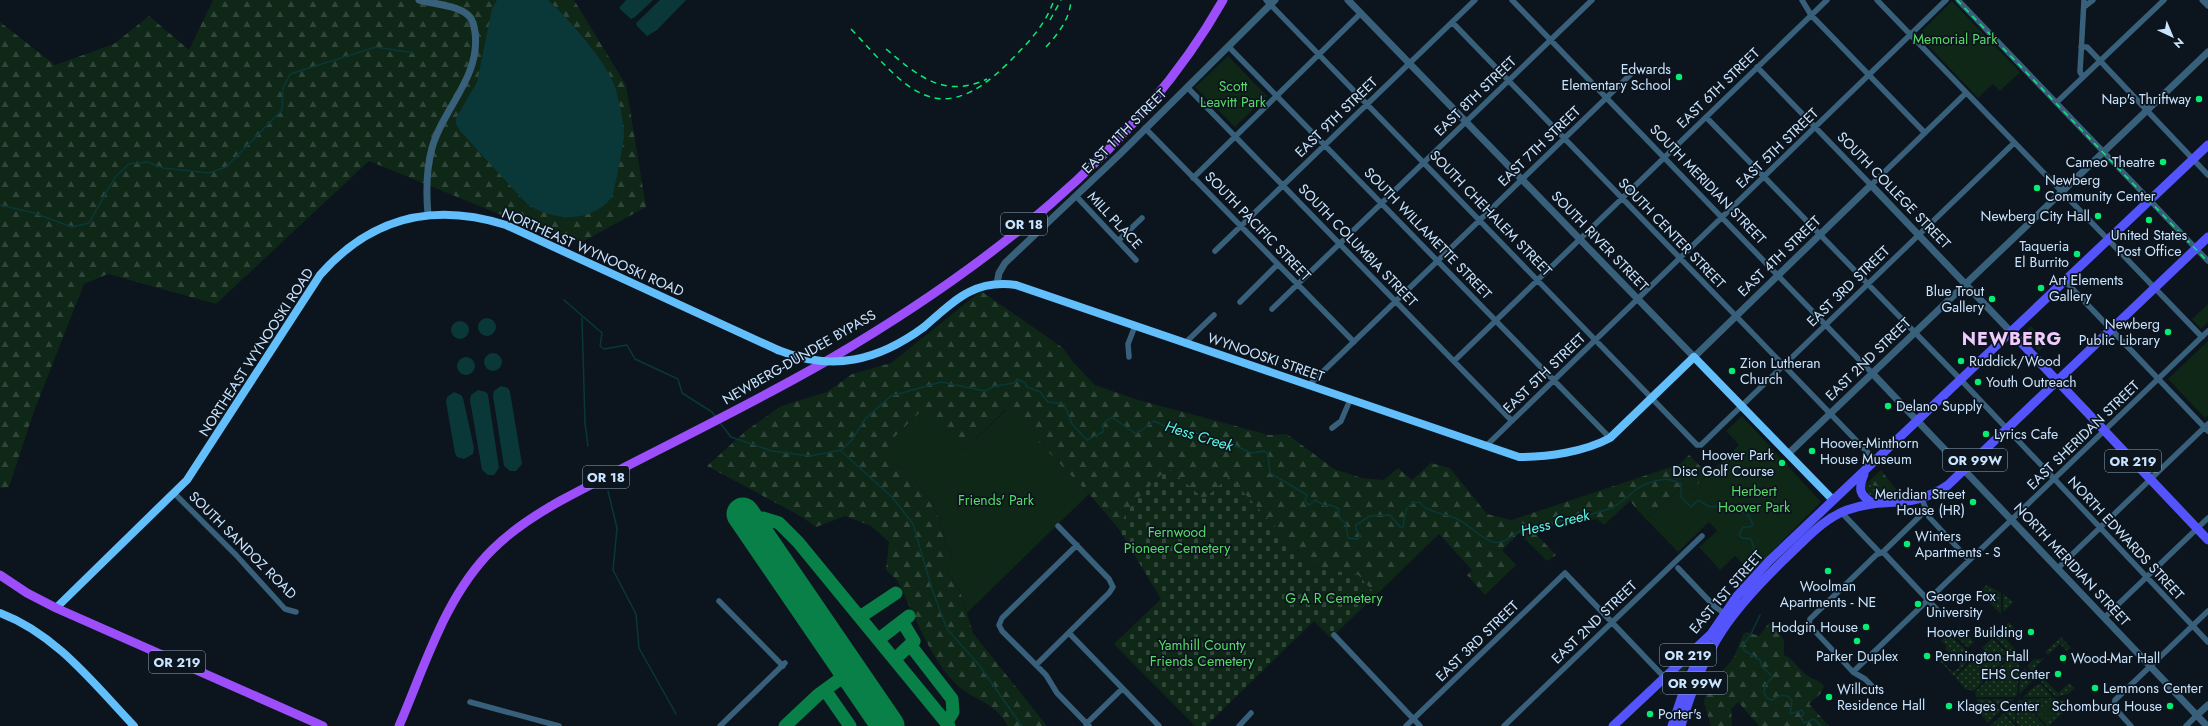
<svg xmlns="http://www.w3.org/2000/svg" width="2208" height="726" viewBox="0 0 2208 726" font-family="Jost,sans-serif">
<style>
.grass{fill:url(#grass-dots)}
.forest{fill:url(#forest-firs)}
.cemetery{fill:url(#cemetery-stones)}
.green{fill:#0f2717}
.water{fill:#0a3839}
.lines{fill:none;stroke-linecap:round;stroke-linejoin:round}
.stream{stroke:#0a3839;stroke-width:1.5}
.taxiway{stroke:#098048;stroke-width:13}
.runway{stroke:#098048;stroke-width:33}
.minor{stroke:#38607b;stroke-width:5.5}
.tertiary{stroke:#38607b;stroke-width:7}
.secondary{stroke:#63bffb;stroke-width:8}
.primary{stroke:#5354fb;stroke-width:9}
.trunk{stroke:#9d4efb;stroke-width:9}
.rail{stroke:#06ed73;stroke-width:1.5;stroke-dasharray:6 5;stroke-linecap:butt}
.secondary-bridge{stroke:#63bffb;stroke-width:8}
.poi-dot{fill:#06ed73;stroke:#0c141d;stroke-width:1.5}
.labels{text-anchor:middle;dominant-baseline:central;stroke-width:3.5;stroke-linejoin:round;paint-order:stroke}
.shield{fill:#0c141d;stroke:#90a6ba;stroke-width:1}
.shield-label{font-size:13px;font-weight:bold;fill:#c9e4fe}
.park-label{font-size:14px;fill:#58db68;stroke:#0c141d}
.poi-label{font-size:14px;fill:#c9e4fe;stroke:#0c141d;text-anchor:start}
.street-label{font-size:14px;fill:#c9e4fe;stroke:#0c141d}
.water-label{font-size:15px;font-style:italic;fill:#5afbe1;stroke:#0c141d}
.district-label{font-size:18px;font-weight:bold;letter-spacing:1px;fill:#f0cbfe;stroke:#0c141d}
</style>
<defs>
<pattern id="grass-dots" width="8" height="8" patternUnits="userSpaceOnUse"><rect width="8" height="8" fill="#0f2717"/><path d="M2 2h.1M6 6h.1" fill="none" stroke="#31463a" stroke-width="1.8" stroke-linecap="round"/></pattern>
<pattern id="forest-firs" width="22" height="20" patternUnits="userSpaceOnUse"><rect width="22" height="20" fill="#0f2717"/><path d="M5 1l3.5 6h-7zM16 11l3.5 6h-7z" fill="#31463a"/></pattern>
<pattern id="cemetery-stones" width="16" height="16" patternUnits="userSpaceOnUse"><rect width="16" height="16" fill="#0f2717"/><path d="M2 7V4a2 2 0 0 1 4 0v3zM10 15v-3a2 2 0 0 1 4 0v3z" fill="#31463a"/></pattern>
</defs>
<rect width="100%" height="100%" fill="#0c141d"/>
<path class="grass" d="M1867,483L1871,485L1883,487L1894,498H1880L1869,495L1865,487Z
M1987,585L2001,593V614L1979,592Z
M2003,594L2014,602L2003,612Z
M2009,622L2015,629L2005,638L2016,650L2011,654L1994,636Z
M1960,627L1974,642L1968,648L1953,633Z
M1948,634L1973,656L1954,676L1938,659L1939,658L1952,672L1959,668L1960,664L1945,648L1947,646L1941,641Z
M2061,637L2071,648L2067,651L2060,644L2048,655L2045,652Z
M1992,638L2009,655H1989L1982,648Z
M1977,656L2007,658L1974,691L1965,689L1955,677Z
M2045,657L2035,668L2040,675L2037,677L2027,666L2034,659H2042Z
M2010,658L2019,661L2017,695L2015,697H1976L1975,692Z
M2025,668L2035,678L2019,695L2020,673Z
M1670,677L1679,686V688L1664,690L1660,695L1659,693L1667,685Z
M2044,679L2058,693L2069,683L2075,688L2068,694L2056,697L2041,682Z
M2040,683L2053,697H2023L2036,685L2037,686Z
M2054,698L2067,702V709L2049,726H2047L2022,699Z
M1977,699H1990L2001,710L1988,723L1980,714Z
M1992,699H2014L2002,709Z
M2020,699L2045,726H2019L2016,723L2018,701Z
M2016,702L2015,723L2005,712Z
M2004,713L2015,726H1990Z"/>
<path class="forest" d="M213,0H574L626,85L646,207L582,242L521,223L369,161L216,304L108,274L84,284L33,414L9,487L0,488V22L55,65L114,44L149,16L189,50Z
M981,291L1063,348L1073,362L1095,385L1135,399L1269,435L1287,434L1334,469L1362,478L1384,480L1398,468L1412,480L1431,463L1450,468L1487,514L1511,520L1680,464L1689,455L1708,474L1690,492L1683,485L1650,517L1643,510L1640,513L1630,501L1604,525L1597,519L1531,529L1556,555L1547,561L1519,533L1502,550L1516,565L1485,595L1467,575L1472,570L1439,534L1376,595L1358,575L1313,567L1229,477L1204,499L1132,504L1118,528L1089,494L1006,409L963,451L895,464L912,476L934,507L943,528L945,545L952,551L947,571L960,591L973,633L1047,726H1008C993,700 975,702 956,684C930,659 914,613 897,580L886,570L889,542L871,526L845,516L816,527L802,517L707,466L747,430L781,406L827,392L852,374L891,363Z
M1881,470L1898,492V498H1894L1883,487L1871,485L1867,483Z
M1773,622L1784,641V655C1794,659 1799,670 1808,676C1814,680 1819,680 1824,686L1821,693L1809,704L1829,726H1759L1738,702L1731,709L1732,726H1711L1704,703L1705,697L1708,689L1734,657L1743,634L1747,632L1759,636L1769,623Z"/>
<path class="cemetery" d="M1168,468L1204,499L1229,477L1313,567L1358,575L1376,595L1331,638L1314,621L1206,726H1195L1114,644L1161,599L1118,528L1132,504Z"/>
<path class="green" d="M1952,1L2020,72L2000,91L1993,84L1978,98L1918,35Z
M1228,56L1267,96L1235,127L1195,87Z
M2208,304V322L2201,329L2192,319Z
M2031,326L2047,343L2039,351L2023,334Z
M2208,341V415L2205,418L2168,379Z
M923,409L963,451L1007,409L1089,494L967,613L960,591L947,571L952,551L945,545L943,528L934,507L912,476L895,464L887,444Z
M1742,416L1821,502L1751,573L1735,556L1720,570L1699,547L1717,531L1709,522L1678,552L1640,513L1643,510L1650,517L1683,485L1690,492L1739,445L1726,431Z
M1691,657L1680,685L1670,674Z
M2041 711a8 8 0 1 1 16 0a8 8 0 1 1-16 0Z"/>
<path class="water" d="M497,0H548C568,18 609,64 616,90C619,103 624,121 624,135C624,141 614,194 612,197C591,224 552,221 527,204L460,131L456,124V118L477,82L492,9Z
M626,0H653L635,17L631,19L619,8Z
M660,0H686L657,30L647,36L637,26L636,23Z
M478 327a9 9 0 1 1 18 0a9 9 0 1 1-18 0Z
M451 330a9 9 0 1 1 18 0a9 9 0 1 1-18 0Z
M484 362a9 9 0 1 1 18 0a9 9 0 1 1-18 0Z
M457 366a9 9 0 1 1 18 0a9 9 0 1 1-18 0Z
M501,386L508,388L510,392L522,464L516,471H510L504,466L493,396L494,391Z
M478,390L486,392L488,395L499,468L494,475H488L482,470L470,400L471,395Z
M454,392L461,395L463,398L474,448L473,454L464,459L457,457L455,453L446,402L447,397Z"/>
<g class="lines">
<path class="stream" d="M0,205L34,213L72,227L89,223L115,177L129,164L148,162L163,168L209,173L226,167L282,110L283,88L290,74L376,47L413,53
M564,300L602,333L600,346L604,349L627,345L635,359L678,379L682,393L712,412L716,417
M582,318L585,423L588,446
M720,423L731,437L772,451L810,456L841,450L851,441L866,418L891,396L941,382L985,391L995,386L1014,383L1017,379L1025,383L1027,387L1040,392L1048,402L1064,404L1072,424L1087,440L1103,432V424L1112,417L1136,434L1154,421L1176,431L1196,433L1223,440L1251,453L1264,451L1268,454L1270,473L1307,495L1305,501L1309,505L1315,500L1325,506L1330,505L1338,508L1340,519L1346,524L1348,538L1358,539L1360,535L1356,530V525L1370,516L1390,515L1400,527H1403C1405,517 1403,502 1420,502C1423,511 1446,514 1455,518C1468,523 1480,538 1493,542C1505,545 1513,533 1523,530C1552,520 1583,519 1611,508C1627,501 1633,486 1655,481C1666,478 1671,479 1681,484V497L1691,507L1698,500L1710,507L1724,505L1734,507L1748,515L1753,525L1750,527H1743L1739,535L1742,538L1751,539L1756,554
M841,451L892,497L913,524L932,589L947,629L979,665L1022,726
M608,491L617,528L613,570L636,614L639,648L676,714
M1760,615L1750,636L1742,646L1745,651L1760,660L1762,667L1773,677L1765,685L1764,693L1767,698L1772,700C1778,695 1788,693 1792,701L1790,714L1802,710L1804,713L1801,718L1804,723L1814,719L1821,726"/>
<path class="taxiway" d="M754,531V522L763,518L779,523L798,542L949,726
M860,617L896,593
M879,639L909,616
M911,646L952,699L953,712L946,723
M895,659L914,641L902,621
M825,690L850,726
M785,726L818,695L851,671"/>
<path class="runway" d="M743,514L888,726"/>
<path class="minor" d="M1266,0L1697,445H1701L2014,143
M1512,0L1872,373
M1802,0L1811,15L1925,133
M1877,0L2202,337
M1958,0L2208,261
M2084,7L2093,0
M1452,22L1876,461
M1228,46L1610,438
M2081,47H2087L2208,175
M1757,67L1871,185L1966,93
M2083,77L2080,72L2084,0
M1187,87L1512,421
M2057,102L2164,0
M1706,117L1961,380L2208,642
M1145,128L1354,342
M1193,178L1361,13
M1076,196L1136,260
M1118,241L1142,218
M1215,251L1475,0
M2065,281L2208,431
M1240,302L1278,264
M1272,309L1592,0
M1185,343L1214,315
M1129,357L1128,344L1135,326
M1454,361L1827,0
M1308,386L1631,74
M1332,428L1341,421L1350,400
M1486,446L1946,0
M174,493L236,555L285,609L296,612
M1922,499L1929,517L1969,560
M1841,512L1880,553
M1077,545L1002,618L999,625L1002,631L1046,675L1057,693L1089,726
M1883,552L1942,615
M1678,568L1715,607L1724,613
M2058,568L2208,424
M719,601L783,666
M2105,617L2208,518
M1069,633L1159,726
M1334,635L1420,726
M1036,665L1109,593L1113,587L1109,579L1058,526
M1853,672L2208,331
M1878,692L1865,679L1853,672L1812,628L1809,623L1810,619L1876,555L1883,552L1920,516
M470,702L559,726
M1086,724L1122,689
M720,726L785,663
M1239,726L1251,713
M1406,726L1565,573L1664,677
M1504,726L1702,536
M2131,726L2114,707L2115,700L2208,611
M2186,726L2197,715"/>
<path class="tertiary" d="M419,0C434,4 456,5 468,15C473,19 474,26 475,32C481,77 443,108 432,148C426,170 426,192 428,215
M1348,0L1694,357L1871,185L2011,332
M2203,0L2208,5
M997,284L999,273L1005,263L1120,154L1275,0
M1872,373L2207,726
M1788,454L2208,52
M2197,715L2208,705"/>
<path class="secondary" d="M924,327C953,302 973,279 1016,285L1519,457C1548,457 1584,452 1610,438L1694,357L1833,500
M56,608L187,480L320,275C370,218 433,202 506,225L778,350
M0,613C56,634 94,684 134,726"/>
<path class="primary" d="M2011,332L2208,540
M1864,474C1858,490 1859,495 1874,504
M1613,726L1711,634L1737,596L1769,561L2208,145
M1672,726L1686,684L1706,642
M1681,726C1705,644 1731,610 1792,552C1809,536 1825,518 1847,510C1885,496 1910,511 1948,485L2208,237"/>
<path class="trunk" d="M0,575L27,593L56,608L323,726
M399,726C425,666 445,596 493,549C513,529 535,515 560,501C649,453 742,410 830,359C980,271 1136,154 1223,0"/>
<path class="rail" d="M1957,0L2208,262
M1050,20L1061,0
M851,29C904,85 936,135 1008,63C1027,44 1045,26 1054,0
M1046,47C1058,34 1070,19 1071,0
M886,49C918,76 944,99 987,79"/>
<path class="secondary-bridge" d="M778,350C832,372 878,361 924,327"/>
</g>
<g class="poi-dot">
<circle cx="1679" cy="77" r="4"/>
<circle cx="2199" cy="99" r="4"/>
<circle cx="2163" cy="162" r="4"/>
<circle cx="2037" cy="188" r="4"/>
<circle cx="2098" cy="216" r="4"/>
<circle cx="2149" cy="220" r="4"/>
<circle cx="2077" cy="254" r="4"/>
<circle cx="2041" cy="288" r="4"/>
<circle cx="1992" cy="299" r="4"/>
<circle cx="2168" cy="332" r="4"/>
<circle cx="1961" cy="361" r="4"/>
<circle cx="1732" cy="371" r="4"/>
<circle cx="1978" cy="382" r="4"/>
<circle cx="1888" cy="406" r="4"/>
<circle cx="1986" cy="434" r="4"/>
<circle cx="1812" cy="451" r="4"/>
<circle cx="1782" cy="463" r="4"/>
<circle cx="1973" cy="502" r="4"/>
<circle cx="1907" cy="544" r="4"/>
<circle cx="1828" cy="571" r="4"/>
<circle cx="1918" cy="604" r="4"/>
<circle cx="1866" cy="627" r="4"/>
<circle cx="2031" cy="632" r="4"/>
<circle cx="1857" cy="641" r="4"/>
<circle cx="1927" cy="656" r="4"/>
<circle cx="2063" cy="658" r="4"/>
<circle cx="2058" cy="674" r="4"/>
<circle cx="2095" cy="688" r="4"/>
<circle cx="1829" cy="697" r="4"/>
<circle cx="1949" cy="706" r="4"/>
<circle cx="2170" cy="706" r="4"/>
<circle cx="1650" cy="714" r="4"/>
</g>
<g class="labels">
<g class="shield">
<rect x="1001" y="213" width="46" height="22" rx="3"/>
<rect x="1943" y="449" width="64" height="22" rx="3"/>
<rect x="2105" y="450" width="56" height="22" rx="3"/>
<rect x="583" y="466" width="46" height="22" rx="3"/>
<rect x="1660" y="644" width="56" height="22" rx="3"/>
<rect x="149" y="651" width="56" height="22" rx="3"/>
<rect x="1663" y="672" width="64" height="22" rx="3"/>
</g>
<g class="shield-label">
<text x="1024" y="224">OR 18</text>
<text x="1975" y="460">OR 99W</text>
<text x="2133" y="461">OR 219</text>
<text x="606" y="477">OR 18</text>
<text x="1688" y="655">OR 219</text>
<text x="177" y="662">OR 219</text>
<text x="1695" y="683">OR 99W</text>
</g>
<g class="park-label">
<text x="1955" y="39">Memorial Park</text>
<text x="1233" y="86">Scott<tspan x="1233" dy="16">Leavitt Park</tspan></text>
<text x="1754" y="491">Herbert<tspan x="1754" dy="16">Hoover Park</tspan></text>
<text x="996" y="500">Friends' Park</text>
<text x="1177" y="532">Fernwood<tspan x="1177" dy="16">Pioneer Cemetery</tspan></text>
<text x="1334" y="598">G A R Cemetery</text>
<text x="1202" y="645">Yamhill County<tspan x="1202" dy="16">Friends Cemetery</tspan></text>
</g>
<g class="poi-label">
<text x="1671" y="69" text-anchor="end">Edwards<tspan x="1671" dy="16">Elementary School</tspan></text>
<text x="2191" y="99" text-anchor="end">Nap's Thriftway</text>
<text x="2155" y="162" text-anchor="end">Cameo Theatre</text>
<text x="2045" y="180">Newberg<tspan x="2045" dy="16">Community Center</tspan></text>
<text x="2090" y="216" text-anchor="end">Newberg City Hall</text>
<text x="2149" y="235" text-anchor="middle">United States<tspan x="2149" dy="16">Post Office</tspan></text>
<text x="2069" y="246" text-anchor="end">Taqueria<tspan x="2069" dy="16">El Burrito</tspan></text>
<text x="2049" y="280">Art Elements<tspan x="2049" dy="16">Gallery</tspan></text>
<text x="1984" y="291" text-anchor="end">Blue Trout<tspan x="1984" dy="16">Gallery</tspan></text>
<text x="2160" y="324" text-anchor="end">Newberg<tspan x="2160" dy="16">Public Library</tspan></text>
<text x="1969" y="361">Ruddick/Wood</text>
<text x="1740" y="363">Zion Lutheran<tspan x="1740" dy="16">Church</tspan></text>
<text x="1986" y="382">Youth Outreach</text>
<text x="1896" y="406">Delano Supply</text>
<text x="1994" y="434">Lyrics Cafe</text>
<text x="1820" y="443">Hoover-Minthorn<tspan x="1820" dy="16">House Museum</tspan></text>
<text x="1774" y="455" text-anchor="end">Hoover Park<tspan x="1774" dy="16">Disc Golf Course</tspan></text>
<text x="1965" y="494" text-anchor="end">Meridian Street<tspan x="1965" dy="16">House (HR)</tspan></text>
<text x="1915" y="536">Winters<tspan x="1915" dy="16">Apartments - S</tspan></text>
<text x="1828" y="586" text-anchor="middle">Woolman<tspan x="1828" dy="16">Apartments - NE</tspan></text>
<text x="1926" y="596">George Fox<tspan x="1926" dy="16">University</tspan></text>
<text x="1858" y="627" text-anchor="end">Hodgin House</text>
<text x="2023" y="632" text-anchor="end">Hoover Building</text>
<text x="1857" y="656" text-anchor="middle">Parker Duplex</text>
<text x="1935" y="656">Pennington Hall</text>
<text x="2071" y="658">Wood-Mar Hall</text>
<text x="2050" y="674" text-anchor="end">EHS Center</text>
<text x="2103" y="688">Lemmons Center</text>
<text x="1837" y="689">Willcuts<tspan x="1837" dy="16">Residence Hall</tspan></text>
<text x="1957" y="706">Klages Center</text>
<text x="2162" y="706" text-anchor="end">Schomburg House</text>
<text x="1658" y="714">Porter's</text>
</g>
<g class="street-label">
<text transform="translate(1718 88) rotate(-44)">EAST 6TH STREET</text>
<text transform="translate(1475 96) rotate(-44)">EAST 8TH STREET</text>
<text transform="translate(1336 117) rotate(-44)">EAST 9TH STREET</text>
<text transform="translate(1124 131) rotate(-45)">EAST 11TH STREET</text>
<text transform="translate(1539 146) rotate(-44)">EAST 7TH STREET</text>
<text transform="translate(1777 148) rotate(-44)">EAST 5TH STREET</text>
<text transform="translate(1708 184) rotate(46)">SOUTH MERIDIAN STREET</text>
<text transform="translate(1894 190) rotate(46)">SOUTH COLLEGE STREET</text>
<text transform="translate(1491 213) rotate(46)">SOUTH CHEHALEM STREET</text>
<text transform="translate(1115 220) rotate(47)">MILL PLACE</text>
<text transform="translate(1258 226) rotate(46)">SOUTH PACIFIC STREET</text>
<text transform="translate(1428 233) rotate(46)">SOUTH WILLAMETTE STREET</text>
<text transform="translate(1672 233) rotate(46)">SOUTH CENTER STREET</text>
<text transform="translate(1600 241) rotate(46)">SOUTH RIVER STREET</text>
<text transform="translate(1358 245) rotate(46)">SOUTH COLUMBIA STREET</text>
<text transform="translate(593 252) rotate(24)">NORTHEAST WYNOOSKI ROAD</text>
<text transform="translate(1779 256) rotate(-44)">EAST 4TH STREET</text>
<text transform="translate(1848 286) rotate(-44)">EAST 3RD STREET</text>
<text transform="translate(256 352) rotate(-57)">NORTHEAST WYNOOSKI ROAD</text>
<text transform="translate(799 357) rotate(-30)">NEWBERG-DUNDEE BYPASS</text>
<text transform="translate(1266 357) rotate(19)">WYNOOSKI STREET</text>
<text transform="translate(1868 359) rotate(-44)">EAST 2ND STREET</text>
<text transform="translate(1544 373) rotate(-44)">EAST 5TH STREET</text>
<text transform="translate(2083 435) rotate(-44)">EAST SHERIDAN STREET</text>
<text transform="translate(2126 538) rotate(47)">NORTH EDWARDS STREET</text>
<text transform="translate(243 545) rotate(45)">SOUTH SANDOZ ROAD</text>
<text transform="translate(2072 564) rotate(47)">NORTH MERIDIAN STREET</text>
<text transform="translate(1726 592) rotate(-49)">EAST 1ST STREET</text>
<text transform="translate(1594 622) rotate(-44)">EAST 2ND STREET</text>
<text transform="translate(1477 641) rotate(-44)">EAST 3RD STREET</text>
</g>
<g class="water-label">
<text transform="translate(1199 436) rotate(17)">Hess Creek</text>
<text transform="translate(1555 523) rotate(-14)">Hess Creek</text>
</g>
<g class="district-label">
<text x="2012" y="339">NEWBERG</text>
</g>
</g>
<g transform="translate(2172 36) rotate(136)" stroke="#0c141d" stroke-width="3" paint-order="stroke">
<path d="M0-3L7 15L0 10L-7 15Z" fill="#c9e4fe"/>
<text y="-6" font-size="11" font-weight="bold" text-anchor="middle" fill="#c9e4fe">N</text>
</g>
</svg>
